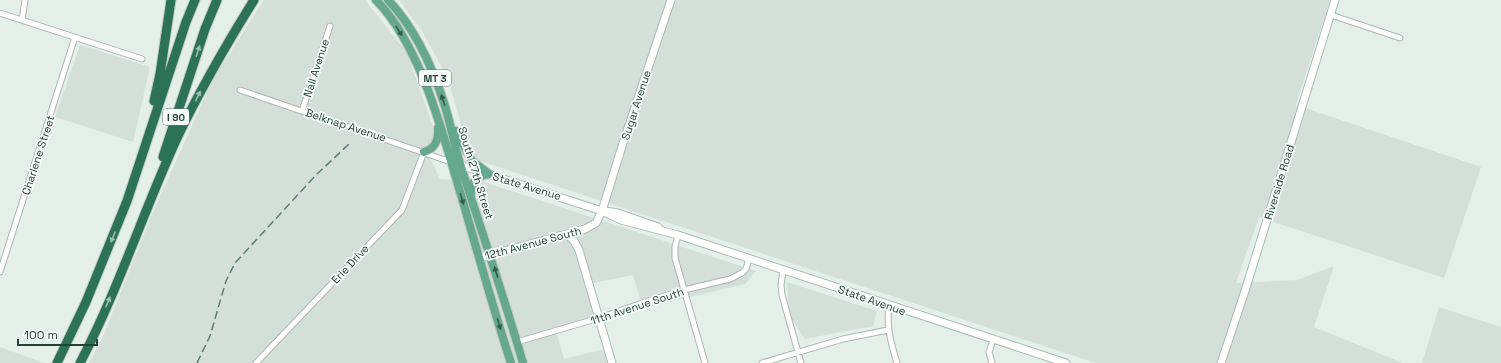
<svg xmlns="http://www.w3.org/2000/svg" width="1501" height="363" viewBox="0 0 1501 363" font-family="'Space Grotesk',sans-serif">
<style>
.built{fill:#d3dfd8}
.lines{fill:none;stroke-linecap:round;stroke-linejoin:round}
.street-casing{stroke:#a7b8af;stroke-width:7}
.secondary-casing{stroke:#a5bfb2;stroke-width:9}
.primary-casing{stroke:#c1cac6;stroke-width:10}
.highway-casing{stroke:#c1cac6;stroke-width:11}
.street{stroke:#fff;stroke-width:5}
.secondary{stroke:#fff;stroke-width:7}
.primary{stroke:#66a88d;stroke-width:8}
.highway{stroke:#2b7258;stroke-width:9}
.rail{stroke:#5d7e70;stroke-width:1.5;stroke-dasharray:8 4;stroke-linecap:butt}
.oneway{fill:#335c4b}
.oneway2{fill:#9bbdb0}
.labels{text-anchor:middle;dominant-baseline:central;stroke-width:3.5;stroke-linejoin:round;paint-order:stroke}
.shield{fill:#f6fbf8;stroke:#627a70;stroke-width:1}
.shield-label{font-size:10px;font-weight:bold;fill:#224335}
.street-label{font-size:11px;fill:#224335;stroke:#f6fbf8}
</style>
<rect width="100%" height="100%" fill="#e5efe9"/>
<path class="built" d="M264,0H365L407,53L435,132L433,143L425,147L440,179L484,182L756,271L745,284L643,308L633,275L589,284L599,318L556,331L564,359L608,348L612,363H89L104,334L152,214L213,79Z
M399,0H1330L1296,105L1481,167L1444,278L1259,217L1236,283L1297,280L1334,266L1314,327L1403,363H1096L477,160L469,151L451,90L449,81L422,31Z
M80,45L150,67L133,142L55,117Z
M787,282L877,311L873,326L805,339L789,315Z
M1439,307L1501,327V363H1422Z
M0,347L44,363H0Z"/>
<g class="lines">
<defs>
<path id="street" d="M0,13L142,59
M1331,15L1400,38
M22,20L25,0
M240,90L451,162
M302,111L330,26
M678,235L675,247V258L705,363
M783,270L781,285L782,295L801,363
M0,272L75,37
M889,305C886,327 891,343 897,363
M517,342L599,318L642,303L684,290L730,279L742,273L746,269L749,259
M256,363L402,210L424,152
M762,363L843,339L888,330
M992,363L989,352L993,340"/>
<path id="secondary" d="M457,164L602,211L621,220L678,235L1066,363
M605,211L618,213L658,227
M567,234L574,241L579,250L612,363
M479,258L585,229L596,223L602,211L623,143L671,0
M1221,363L1245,291L1335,0"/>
<path id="primary" d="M376,0C423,48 445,142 464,205C479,258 494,311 511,363
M388,0C415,28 432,66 444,103C451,124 454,146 461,167C482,232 504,297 523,363
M456,131L472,161L489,174
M424,152C435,149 439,139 438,128
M471,193C471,181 477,176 489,174"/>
<path id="highway" d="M154,101L160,74L171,0
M163,157L205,29L217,0
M57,363L86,302L127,201L186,22L195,0
M80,363C118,291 143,212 177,138C200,90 226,45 254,0"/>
</defs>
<use href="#street" class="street-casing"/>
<use href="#secondary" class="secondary-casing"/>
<use href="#primary" class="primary-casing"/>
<use href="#highway" class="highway-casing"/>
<use href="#street" class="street"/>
<use href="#secondary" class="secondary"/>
<use href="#primary" class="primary"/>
<use href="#highway" class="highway"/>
<path class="rail" d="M197,363L210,336L226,281L235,263L316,175L349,144"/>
</g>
<defs><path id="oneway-solid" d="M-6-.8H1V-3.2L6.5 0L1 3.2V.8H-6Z"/></defs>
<g class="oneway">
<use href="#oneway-solid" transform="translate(399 31) rotate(57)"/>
<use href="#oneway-solid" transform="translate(443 100) rotate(-109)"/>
<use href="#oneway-solid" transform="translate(462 199) rotate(74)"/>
<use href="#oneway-solid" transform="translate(496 272) rotate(-107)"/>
<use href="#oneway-solid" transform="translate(499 324) rotate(73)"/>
</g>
<g class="oneway2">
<use href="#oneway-solid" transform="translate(198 51) rotate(-72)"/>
<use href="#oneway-solid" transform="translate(198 96) rotate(-64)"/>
<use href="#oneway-solid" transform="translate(113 237) rotate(112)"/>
<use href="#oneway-solid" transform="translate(108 302) rotate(-67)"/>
</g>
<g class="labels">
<g class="shield">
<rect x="419" y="70" width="32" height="16" rx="3"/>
<rect x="163" y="109" width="26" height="16" rx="3"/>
</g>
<g class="shield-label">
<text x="435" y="78">MT 3</text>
<text x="176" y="117">I 90</text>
</g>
<g class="street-label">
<text transform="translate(316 68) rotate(-72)">Nall Avenue</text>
<text transform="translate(636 105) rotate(-72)">Sugar Avenue</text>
<text transform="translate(346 125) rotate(18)">Belknap Avenue</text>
<text transform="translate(38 155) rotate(-72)">Charlene Street</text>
<text transform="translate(476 173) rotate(73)">South 27th Street</text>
<text transform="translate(1279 182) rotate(-73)">Riverside Road</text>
<text transform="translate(527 186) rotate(17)">State Avenue</text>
<text transform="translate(533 243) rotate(-15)">12th Avenue South</text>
<text transform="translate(350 264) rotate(-47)">Erie Drive</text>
<text transform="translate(872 300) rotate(19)">State Avenue</text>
<text transform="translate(637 306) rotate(-18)">11th Avenue South</text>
</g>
</g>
<path d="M18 339v6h79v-6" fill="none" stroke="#224335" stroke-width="2"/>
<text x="24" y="339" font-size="12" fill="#224335" stroke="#f6fbf8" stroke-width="3" paint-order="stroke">100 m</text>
</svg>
